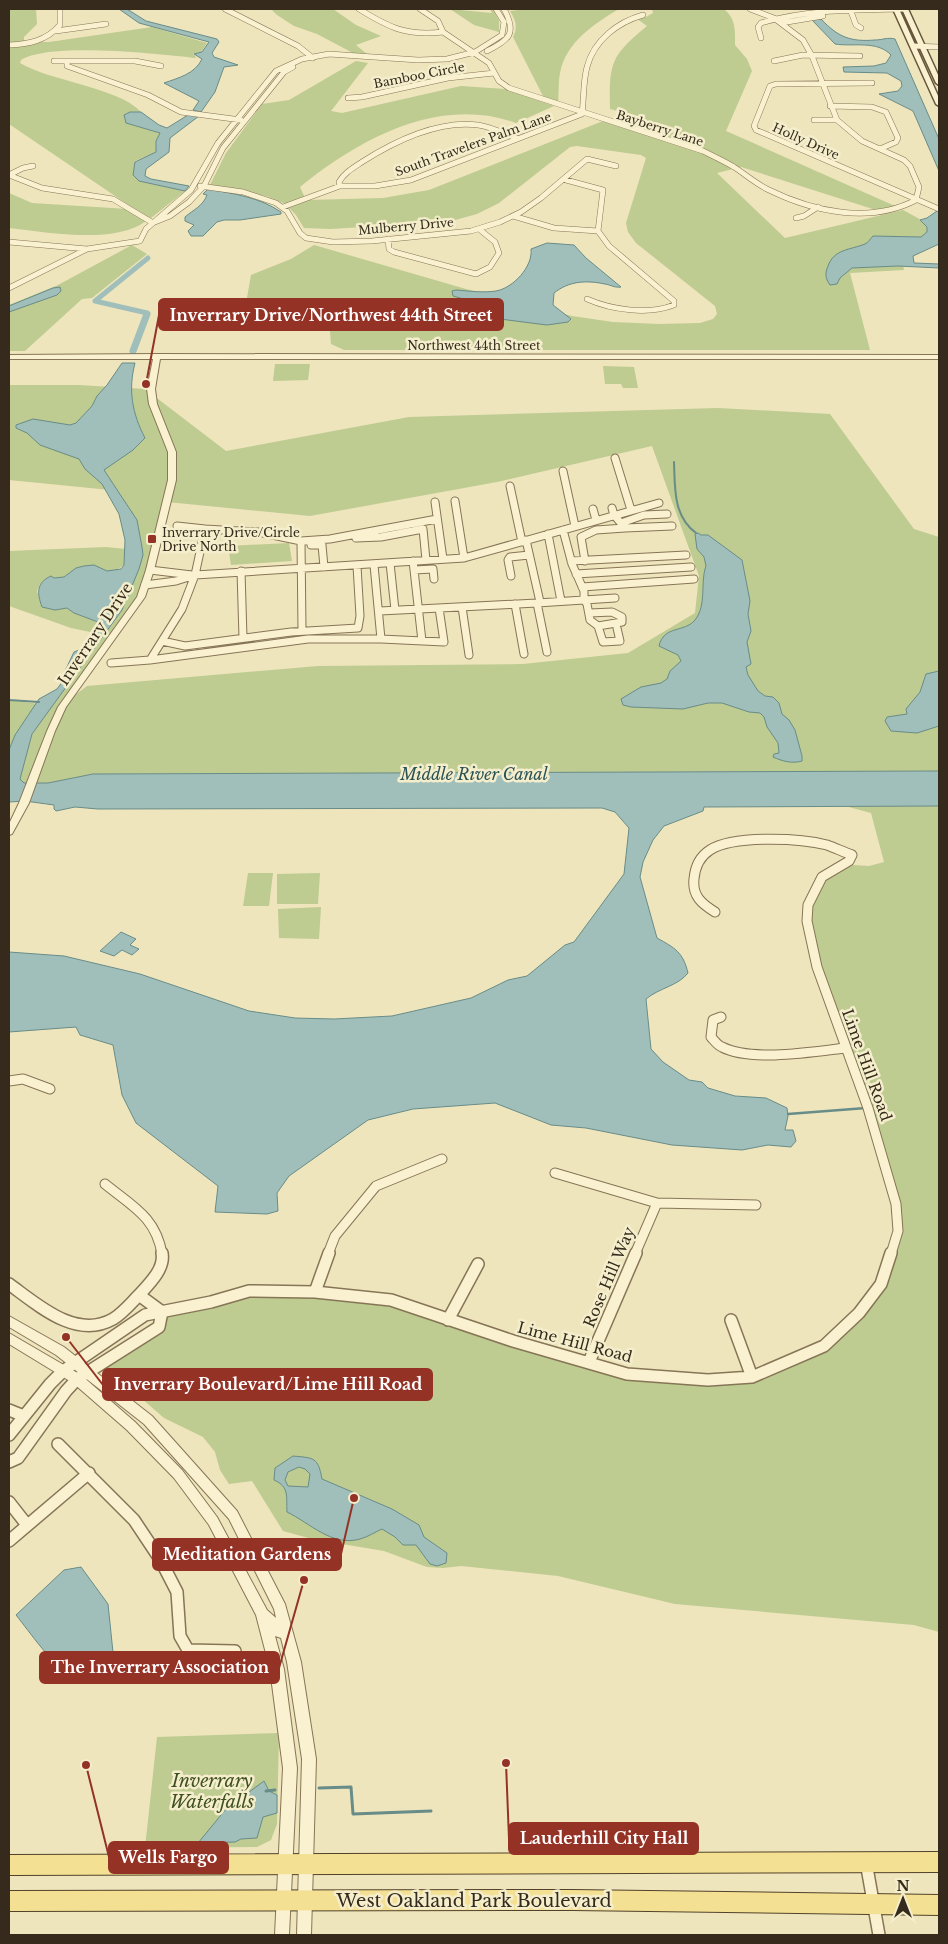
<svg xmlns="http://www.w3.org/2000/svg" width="948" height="1944" viewBox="0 0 948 1944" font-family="'Libre Baskerville',serif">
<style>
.green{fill:#becb91;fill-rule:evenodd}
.water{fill:#a1bfba;stroke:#688c88;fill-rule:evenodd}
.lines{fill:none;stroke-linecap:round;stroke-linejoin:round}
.stream-far2{stroke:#688c88;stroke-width:2}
.stream-far1{stroke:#688c88;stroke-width:2.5}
.stream{stroke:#688c88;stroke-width:3}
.canal-far1{stroke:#a1bfba;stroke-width:5}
.canal{stroke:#a1bfba;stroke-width:7}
.minor-far3-casing{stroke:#867556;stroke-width:6}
.minor-far2-casing{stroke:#867556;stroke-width:9}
.minor-far1-casing{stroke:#867556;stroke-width:11}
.minor-casing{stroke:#867556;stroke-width:14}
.tertiary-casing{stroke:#867556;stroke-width:2}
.secondary-casing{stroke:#67563a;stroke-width:3}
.primary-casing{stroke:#53422b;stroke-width:2}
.minor-far3{stroke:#f9f1d0;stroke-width:5}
.minor-far2{stroke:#f9f1d0;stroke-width:7}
.minor-far1{stroke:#f9f1d0;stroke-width:9}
.minor{stroke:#f9f1d0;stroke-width:11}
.tertiary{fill:#f9f1d0;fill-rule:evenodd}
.secondary{fill:#f9f1d0;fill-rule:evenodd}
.primary{fill:#f3e093;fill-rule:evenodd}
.poi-dot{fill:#953226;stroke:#f5eecc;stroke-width:2}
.labels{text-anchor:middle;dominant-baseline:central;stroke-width:5;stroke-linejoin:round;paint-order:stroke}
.far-street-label{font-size:12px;fill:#352a1b;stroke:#f5eecc}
.far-poi-label{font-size:12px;fill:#352a1b;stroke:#f5eecc;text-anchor:start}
.street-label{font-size:15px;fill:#352a1b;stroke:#f5eecc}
.water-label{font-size:16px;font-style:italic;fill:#2a5255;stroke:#f5eecc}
.near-park-label{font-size:18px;font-style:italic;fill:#405121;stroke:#f5eecc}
.near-street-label{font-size:18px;fill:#352a1b;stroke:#f5eecc}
.leader{fill:none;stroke:#953226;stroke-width:2}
.callout-dot{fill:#953226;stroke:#f5eecc;stroke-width:2}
.callout{fill:#953226;stroke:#953226;stroke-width:2}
.callout-label{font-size:16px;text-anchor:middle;font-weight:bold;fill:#fff}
</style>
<rect width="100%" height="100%" fill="#eee5bd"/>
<path class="green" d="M9,9H36L37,24L24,37V40L27,42H49L152,27L207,43L201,52L193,54L196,57L195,58C157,54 51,42 21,60L20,63C50,81 120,88 141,112H136L133,125L160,133L156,141V152L135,161L133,175L139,181L185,191L151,218L146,217L9,124Z
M271,9H333L356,25L381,36L356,45L368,55L353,53L317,34L294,26L277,15Z
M450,9L492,13L490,9H493L499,21V32L474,25Z
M527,9H619C594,24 566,42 560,73C558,83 559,94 558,104L545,100L513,37C518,27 516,21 510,11Z
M652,9H724C736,19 735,30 735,45L747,59L752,71L726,131L895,206L879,211L741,167L717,173L785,238L903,210L938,229L902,259L904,270L850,273L870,350H344L331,344L329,319L310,312L245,309L251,275L291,259L314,245L466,289L572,316L613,322L659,324L700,323L713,319L717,314L715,306L636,243L628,232L626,223L646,158L641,155L577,146L570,147L499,203L477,214L448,222L330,229L304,228L296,215L288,207L308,200L383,198L429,190L603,121L620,126L625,123L629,114L610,109C609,62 611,56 647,26L636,18L646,17L653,13Z
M356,61L368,63L331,111L342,113L461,86L505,89L554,106L516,123C439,95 359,139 300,187L305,198L286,204L266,196L210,185L226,153L262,104L289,100Z
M9,193L32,203L128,209L146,221C114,245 47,232 9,228Z
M132,245L147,254L92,298L82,299L25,351H9V305L58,285Z
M275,364H310L308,380L273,381Z
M603,366L634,367L638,388H623L621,384H605Z
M9,385H79L145,389L226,451L409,417L718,408L830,414L914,529L939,537V771L93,774L48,783H24L20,779H9V700L47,705L80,663L131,583V520L110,490L9,480ZM652,446L699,576L695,613L628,653L523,664L318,666L87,686L66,702L141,597L167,502L310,516L497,482Z
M289,543L292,561L231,565L228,546Z
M106,547L126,549L124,565L115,571H107L94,566L76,568L64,577L40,584L37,591L42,607L55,610L67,608L74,613L98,622L95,633L71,628L9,606V551Z
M845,806H939V1632L914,1625L675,1604L558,1576L461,1566L443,1568L427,1567L384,1551L312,1539L283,1531L252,1481L229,1484L220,1470L215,1452L203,1437L164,1418L102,1364L158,1327L162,1312L249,1291L391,1300L627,1374L752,1377L824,1346L881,1284L898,1231L896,1205L807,921L822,877L853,865L869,866L884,862L871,813Z
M248,873H273L269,906H243Z
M320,873L318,904H277V874Z
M321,907L319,939L279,938L278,909Z
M279,1733L277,1824L271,1840L257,1847L145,1848L157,1737Z"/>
<path class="water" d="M119,9H127L146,21L217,39L219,42L212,53L214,57L238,65L224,67L215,92L201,112L193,110L199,101L164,83C178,78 195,74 202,59L194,54L202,52L209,42L139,23Z
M821,19C838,37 850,42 875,40C882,40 888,37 895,39L939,139V171L913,111L879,94L898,91L902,86L901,81L887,73L844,72L843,67L874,66L886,63L891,55C877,40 853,47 835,44L812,20Z
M130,112H141L159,125L167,128L188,115L199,116L170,138L169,152L146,169L145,176L151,179L189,186L185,191L139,181L133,175L135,162L156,152V141L160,133L126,123L124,115Z
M208,189C234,194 259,197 281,212V214L240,220H224L217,222L203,236H191L188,231L194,225L185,221V217C193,210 203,206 207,195L203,194Z
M937,211L939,212V244L913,256L914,263L939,264V268L898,266L852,268L840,278L837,284L830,285C825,278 825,273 828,266C834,249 850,250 865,244C868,243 870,239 873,236L921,237L927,232V227L920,220L927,218Z
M547,243L574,245L586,258L621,287C615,288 611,285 605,284C586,280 569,281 554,293L553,305L571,319L568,322L547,325L500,319L475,308L467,300L453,296L452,291L456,290C469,291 483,293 496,291C513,288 533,267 531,249Z
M60,287L61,291L57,295L9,312V306L53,288Z
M122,363H135C128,390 132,413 145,438L133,450L104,470L137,520L142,547L143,555L139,569L122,610L32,734L20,779L24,783H48L93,774L939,771V806L704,807L703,811L664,826L653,840L643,862L640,877L657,938C675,948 683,952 688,973C678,986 659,988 646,999L651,1049L663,1062L689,1080L702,1082L708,1088L735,1096L766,1098L787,1108L788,1116L785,1130H793L796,1141L791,1147L768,1145L742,1150L672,1145L586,1128L551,1125L495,1103L413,1109L368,1120L289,1176L277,1193L278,1211L267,1214L215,1212L218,1186L136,1123L122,1095L113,1045L80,1035L76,1027L9,1032V952L64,956L140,974L249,1011L295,1018L334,1019L392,1016L471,998L508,980L527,976L565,945L574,942L624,874L629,828L615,812L602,808L98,809L75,807L56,811L54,809V805L25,801L9,802V750L15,735L39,699L57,689L68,674L65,671L74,652L87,647L98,626V622L74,613L67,608L55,610L42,607C37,593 36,583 51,576L54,578L64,577L76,568L84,566L94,565L107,571L121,569L124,565L125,540L119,514L102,484L85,469L79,459L40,445L27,433L16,428V425L33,419L70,425L76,423L92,406L97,396L107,385Z
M698,533L701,535H708L742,560L750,601L748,614L751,631L747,642L751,664L746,667L748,675L758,691L765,696L773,697L779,703L782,714L789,720L795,730L802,756V761C792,764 782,761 773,757L774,754L779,753L778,743L767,727L764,717L760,713L749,712L722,703H708L683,709L631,707L623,705L621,699L641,687L661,683L667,679L670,671L681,661L678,655L659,646C664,625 684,633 695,620C707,605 700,582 706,566L704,557L697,549L695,534Z
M939,671V726L917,733L891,731L885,721L887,717L907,714L906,709L920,692L926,674Z
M121,932L136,939L130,945L139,949L132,955L122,950L114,956L100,951Z
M293,1456C314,1458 318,1457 322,1479L392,1509L419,1525L424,1537L447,1553L446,1563L437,1566L430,1564L416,1545H403L395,1537L382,1529C375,1532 368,1537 360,1539C332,1547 310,1523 287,1512C286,1497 290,1487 274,1480L275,1468ZM299,1467L305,1469L310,1474L308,1487L288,1486L285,1480L288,1472Z
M81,1567L108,1604L114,1662L109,1672C101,1676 84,1680 75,1677C56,1671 29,1631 16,1615L64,1570Z
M264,1781L269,1791L277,1795V1813L263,1817L257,1838L241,1839L235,1842L198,1843L226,1809Z"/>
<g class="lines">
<path class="stream-far2" d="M674,462C675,488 673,516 696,533
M9,700L39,702"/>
<path class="stream-far1" d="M788,1114L866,1108"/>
<path class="stream" d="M319,1788L351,1787L353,1814L431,1811
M266,1791L275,1790"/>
<path class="canal-far1" d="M146,315L147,313L95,301L148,258"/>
<path class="canal" d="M133,351L147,314"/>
<defs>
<path id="minor-far3" d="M225,9L298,46L313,58
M359,9C390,28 406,36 443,32
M420,9L438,21L443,32L489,63L499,81L509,88L703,151C713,156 724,161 734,167C745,174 756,184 769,190C814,212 870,224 916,200L919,187L910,166L904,160L862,141L837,120L812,56L803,40L774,18L750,9
M850,9L856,25L861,28
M781,23L823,16
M56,31L106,24
M761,38L758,27L761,23C808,9 856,10 905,9
M9,45C29,44 46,41 60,25V9
M913,46L939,47
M487,51C510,40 517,33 504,9
M54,61H135L161,66
M774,61L803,55L860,56
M67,63V66L148,95L181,112L241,120
M872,83L776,84L770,86L754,126L756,130L939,209
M348,98L362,97L448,78L494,73
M830,106L872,107L886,112L898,138L896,142L880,149
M814,120H837
M9,175L42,188L113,199L153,223
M9,175L23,168L33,166
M566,180L603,190L598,231L609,246L674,301V305C648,315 612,310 587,299
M200,186L243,192L276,203L287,211L300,233L306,238L333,242L372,241L471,231L500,222L521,212L541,198L587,159L616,166
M340,186L339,182C344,173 353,168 362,162C395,141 437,120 478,125C492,127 505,134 518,139
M283,207L340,186H375L411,180L582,114C584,98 583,82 587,67C594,40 618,22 643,15
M513,216L554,228L598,231
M796,218L804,216L818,207
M155,222L170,216L189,202L204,186L223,148L284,72L293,67
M388,239L389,249L394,252L476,274L490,267L499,253L495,242L479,229
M9,242L87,249L140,241L146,229L191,190L218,143L276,71L302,59L329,54L418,60L447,59L475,52L502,35L504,22L496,9
M9,288L87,249"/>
<path id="minor-far2" d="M615,458L631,510
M563,471L575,526
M510,486L522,542
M455,501L464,558
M435,502L443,559
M612,508L614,515L625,528L672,526
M593,509L596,520
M621,523L644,515L667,514
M177,526L205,529
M548,534L561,601
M356,538L381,537L423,529L426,560
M526,540L540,602
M301,541L302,630
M311,545H322L324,567
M413,561L422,641
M571,561L686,555
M585,561L581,537L596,530L625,528
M390,563L395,610
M374,565L381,639H308L150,660L182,609L195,575L205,529L258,532L301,541L330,539L437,519
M150,570L192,575
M414,570L433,569L434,579
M241,571L243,638
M576,574L691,567
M511,576L508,560L510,557L529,555
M145,585L176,581L195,575L464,558L659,503
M582,587L694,579
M615,598L584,600L587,604L590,620L598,626L603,642L620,641L617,628
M515,604L524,654
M462,607L469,655
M380,611L537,603
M590,613L612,612L622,617V622L598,626
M381,639L444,642L439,608
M162,641L185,646L291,632L358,628L360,616L357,566
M547,652L537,603L584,600V591L572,564L563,530
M111,663L150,660"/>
<path id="minor-far1" d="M715,912C702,904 692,896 694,879C695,867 699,857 710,850C733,835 800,838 827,845C835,848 844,852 852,855L849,861L822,877L808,905L807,921L817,967L868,1108L896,1204L898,1231L891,1254
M721,1017L713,1020L711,1037C714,1040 717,1045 722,1047C751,1062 812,1052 845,1048
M9,1081L23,1079L50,1089
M555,1173L657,1203L756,1205
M105,1184C132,1206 156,1217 162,1254
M328,1254L335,1236L376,1186L442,1159
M635,1254L657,1203"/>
<path id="minor" d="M9,1284C38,1305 76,1340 113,1319C123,1313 131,1303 139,1295
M315,1292L329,1253
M162,1312L139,1295C149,1284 165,1269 162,1253
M448,1320L478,1264
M731,1320L752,1377
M589,1362L636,1253
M9,1410L24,1416
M9,1435L50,1384L63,1371L145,1315L211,1302L249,1291L315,1292L391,1300L513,1341L627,1374L708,1380L752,1377L824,1346L859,1313L881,1284L891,1253
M58,1444L134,1520L160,1559L177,1592L180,1636L188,1650L235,1651
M9,1462L18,1458L66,1391L77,1379L159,1327L162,1312
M9,1502L27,1525
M9,1541L89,1473
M866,1862L879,1935"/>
<path id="tertiary" d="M157,354L939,355V359H160L155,389L157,404L176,452V480L154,570L145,597L66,707L55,731L29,803L12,834L9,835V824L19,803L47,731L58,707L137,597L146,570L168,480V452L149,404L147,389L153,359H9V355Z
M9,1316L64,1347L152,1416L237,1511L285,1604L301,1662L316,1759L311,1935H297L302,1759L287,1662L281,1638L275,1636L284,1669L297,1768L289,1935H275L283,1768L270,1669L256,1615L209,1525L174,1478L127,1430L73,1383L9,1344V1333L81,1375L135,1422L182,1470L217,1517L267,1610L276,1618L274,1609L229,1519L144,1424L56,1355L9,1327Z"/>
<path id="secondary" d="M893,9H899L939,98V106L936,104Z
M902,9H908L939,77V85L936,83Z"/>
<path id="primary" d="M939,1852V1872L9,1875V1855Z
M572,1890L939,1895V1915L572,1910L9,1911V1891Z"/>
</defs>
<use href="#minor-far3" class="minor-far3-casing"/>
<use href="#minor-far2" class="minor-far2-casing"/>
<use href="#minor-far1" class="minor-far1-casing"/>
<use href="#minor" class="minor-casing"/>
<use href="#tertiary" class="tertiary-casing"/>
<use href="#secondary" class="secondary-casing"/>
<use href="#primary" class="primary-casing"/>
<use href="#minor-far3" class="minor-far3"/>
<use href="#minor-far2" class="minor-far2"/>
<use href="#minor-far1" class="minor-far1"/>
<use href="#minor" class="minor"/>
<use href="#tertiary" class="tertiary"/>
<use href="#secondary" class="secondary"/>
<use href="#primary" class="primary"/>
</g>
<rect class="poi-dot" x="147" y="534" width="10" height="10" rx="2.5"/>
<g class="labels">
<g class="far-street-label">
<text transform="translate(419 75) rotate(-11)">Bamboo Circle</text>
<text transform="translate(660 128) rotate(18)">Bayberry Lane</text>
<text transform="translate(806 141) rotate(24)">Holly Drive</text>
<text transform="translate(473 144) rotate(-20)">South Travelers Palm Lane</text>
<text transform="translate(406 226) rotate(-5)">Mulberry Drive</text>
<text x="474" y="345">Northwest 44th Street</text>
</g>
<g class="far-poi-label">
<text x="162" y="532">Inverrary Drive/Circle<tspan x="162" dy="14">Drive North</tspan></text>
</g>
<g class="street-label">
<text transform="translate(95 634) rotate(-56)">Inverrary Drive</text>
<text transform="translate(867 1065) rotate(70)">Lime Hill Road</text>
<text transform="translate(609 1277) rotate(-67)">Rose Hill Way</text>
<text transform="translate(575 1342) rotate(15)">Lime Hill Road</text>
</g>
<g class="water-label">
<text x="474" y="774">Middle River Canal</text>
</g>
<g class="near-park-label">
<text x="212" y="1781">Inverrary<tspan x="212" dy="21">Waterfalls</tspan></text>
</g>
<g class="near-street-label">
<text x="474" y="1901">West Oakland Park Boulevard</text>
</g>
</g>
<path class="leader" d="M146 384L159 315M66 1337L103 1385M354 1498L341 1554M304 1580L279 1668M506 1763L509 1839M86 1765L109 1857"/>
<g class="callout-dot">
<circle cx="146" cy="384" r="5"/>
<circle cx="66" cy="1337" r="5"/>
<circle cx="354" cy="1498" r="5"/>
<circle cx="304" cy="1580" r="5"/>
<circle cx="506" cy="1763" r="5"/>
<circle cx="86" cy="1765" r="5"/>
</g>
<g class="callout">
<rect x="159" y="299" width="344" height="31" rx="5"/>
<rect x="103" y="1369" width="329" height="31" rx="5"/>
<rect x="153" y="1539" width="188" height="31" rx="5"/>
<rect x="40" y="1652" width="239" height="31" rx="5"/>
<rect x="509" y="1823" width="189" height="31" rx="5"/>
<rect x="109" y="1842" width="119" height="31" rx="5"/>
</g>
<g class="callout-label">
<text x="331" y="321">Inverrary Drive/Northwest 44th Street</text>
<text x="268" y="1390">Inverrary Boulevard/Lime Hill Road</text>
<text x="247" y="1560">Meditation Gardens</text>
<text x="160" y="1673">The Inverrary Association</text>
<text x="604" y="1844">Lauderhill City Hall</text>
<text x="168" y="1863">Wells Fargo</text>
</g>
<rect width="948" height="1944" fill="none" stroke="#352a1b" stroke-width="20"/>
<g transform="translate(903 1899)" stroke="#f5eecc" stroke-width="4" paint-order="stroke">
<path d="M0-4L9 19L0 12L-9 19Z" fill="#352a1b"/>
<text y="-8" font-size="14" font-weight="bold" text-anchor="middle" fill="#352a1b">N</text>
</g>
</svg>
